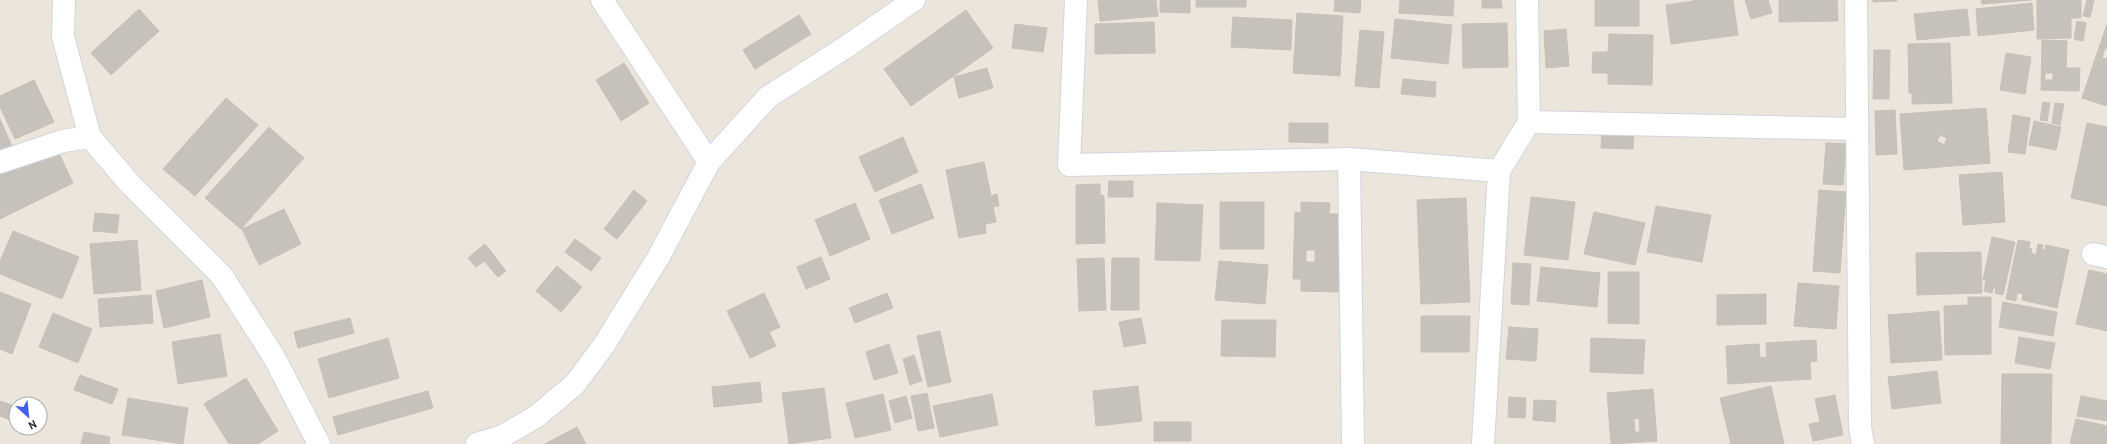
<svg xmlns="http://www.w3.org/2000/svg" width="2107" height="444" viewBox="0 0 2107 444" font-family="'PT Sans',sans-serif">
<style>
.building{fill:#c6c2bb;stroke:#c6c1b5;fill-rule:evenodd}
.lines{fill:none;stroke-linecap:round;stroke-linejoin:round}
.minor-casing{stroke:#d1d4e2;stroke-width:24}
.minor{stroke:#fff;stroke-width:22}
</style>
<rect width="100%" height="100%" fill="#ebe5db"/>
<path class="building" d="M1098,0H1156L1158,16L1100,21Z
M1160,0H1190V13L1160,12Z
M1196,0H1246V7H1196Z
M1335,0H1361L1360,13L1334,11Z
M1400,0H1454L1453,16L1399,13Z
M1482,0H1501L1502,8H1482Z
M1595,0H1639V26H1595Z
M1699,0H1733L1738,35L1671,44L1666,5Z
M1745,0H1768L1772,13L1751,19Z
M1779,0H1837L1838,21L1779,22Z
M1873,0H1897V1L1873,2Z
M1981,0H2031L1982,4Z
M2037,0H2081V18H2071V38L2037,39Z
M2087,0H2094L2090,17L2083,16Z
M2032,3L2034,30L1978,36L1976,9Z
M139,9L159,31L111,75L91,53Z
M1967,9L1970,35L1917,40L1914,14Z
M966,10L993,48L911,106L884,69Z
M1297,13L1343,16L1340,76L1293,73Z
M799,15L811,34L755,69L743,50Z
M1233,17L1292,20L1291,50L1231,47Z
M1395,19L1452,25L1448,64L1391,58Z
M2077,21L2086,23L2083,41L2074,39Z
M1154,22L1155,53L1095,54V24Z
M1507,23L1508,67L1463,68L1462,24Z
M1015,24L1047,28L1043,52L1012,48Z
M2107,24V49L2105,48L2102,58L2107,59V106L2082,98Z
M1566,29L1569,66L1546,68L1544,31Z
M1360,30L1384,32L1379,88L1355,86Z
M1609,34L1653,35L1652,85L1608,84V73H1592L1593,52H1608Z
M2042,40L2067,41L2066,68H2080L2079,91L2041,90ZM2045,73H2053V80H2045Z
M1950,43L1952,103L1912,104V93H1909L1908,44Z
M1874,50H1890L1889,99H1873Z
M2006,53L2031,57L2025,94L2000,90Z
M624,63L649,103L621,121L596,80Z
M987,68L993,88L959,98L954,77Z
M1403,79L1436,82L1435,97L1401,94Z
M34,80L54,122L15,139L0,107V96Z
M226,98L258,125L195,196L163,169Z
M2043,102L2050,103L2047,121L2040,120Z
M2055,103L2064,104L2060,125L2052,123Z
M1986,108L1990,163L1904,170L1900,114ZM1940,135L1947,138L1944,145L1937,141Z
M1895,110L1897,154L1876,155L1875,111Z
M2013,115L2030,118L2025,154L2008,152Z
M0,119L12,146L0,151Z
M2034,121L2061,127L2056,150L2029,145Z
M1289,123H1328V143L1289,142Z
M2087,123L2107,127V206L2071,198Z
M269,127L304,158L241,229L205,198Z
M1602,132L1634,134L1633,149L1601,148Z
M903,137L918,172L875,192L859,157Z
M1826,143L1846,144L1843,185L1823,184Z
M55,145L73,183L0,219V171Z
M984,162L991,196L997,194L999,206L993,207L996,222L985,224L986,233L959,238L946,170Z
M2002,172L2005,222L1963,225L1959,175Z
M1109,181H1133V197H1108Z
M921,184L934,218L892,234L879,200Z
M1100,184V195L1104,196L1105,243L1076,244V185Z
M634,190L647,201L617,239L604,229Z
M1819,190L1846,192L1840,273L1813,271Z
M1531,197L1575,202L1568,260L1524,255Z
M1466,198L1470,302L1421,304L1417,200Z
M1220,202H1264V249H1220Z
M1301,202L1330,203L1329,214H1341L1338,292L1301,291V279H1293L1295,212L1301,213ZM1306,250H1315V262H1306Z
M855,203L870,239L830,256L815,220Z
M1157,203L1203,205L1200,261L1155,260Z
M1656,206L1711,215L1702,262L1647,252Z
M284,209L301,244L259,265L242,229Z
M1594,212L1645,223L1635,265L1584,254Z
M95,213L119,215L117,233L93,231Z
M13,231L79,257L62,299L0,274V261Z
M1992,237L2015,242L2003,295L1995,293L1996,288H1993L1992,293L1984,291L1986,280H1983Z
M575,239L601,258L591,271L565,252Z
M137,240L141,290L94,294L90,244Z
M2018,240L2030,242L2029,248L2032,249L2031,253L2036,255L2038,244L2043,245L2042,250H2045L2046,245L2069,250L2057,308L2022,300L2023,294L2017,293L2016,301L2006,299Z
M485,244L506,271L498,277L484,261L476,267L468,258Z
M1981,252L1982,293L1917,295L1916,253Z
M821,257L830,279L806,289L797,267Z
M1104,258L1106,310L1079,311L1077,259Z
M1112,258H1139V310H1111Z
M1219,261L1268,265L1265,304L1215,300Z
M1513,263L1531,264L1529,305L1511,304Z
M557,266L582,287L561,312L536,291Z
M1541,267L1600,273L1597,307L1537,301Z
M2089,270L2107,274V331L2076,324Z
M1608,272H1639V324L1608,323Z
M202,280L210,317L164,328L156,291Z
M1798,283L1839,286L1836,329L1794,326Z
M0,292L31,304L12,354L0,349Z
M764,293L780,327L769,332L776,346L750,358L727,311Z
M887,293L893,308L855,323L849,308Z
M1766,294V324L1717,325V295Z
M151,295L153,323L100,327L98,299Z
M1968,297H1991V354L1945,355L1944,306L1968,305Z
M2003,302L2057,312L2053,336L1999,327Z
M1939,311L1942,360L1891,363L1888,315Z
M53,313L92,329L78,363L39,347Z
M1421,316H1470L1469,352H1421Z
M350,318L354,333L298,348L294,332Z
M1141,318L1146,343L1124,347L1119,322Z
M1222,320H1276L1275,357L1221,356Z
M1509,327L1538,329L1536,361L1506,359Z
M940,331L951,382L928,387L917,336Z
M220,334L227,376L178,384L172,342Z
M2019,337L2055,343L2050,369L2015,363Z
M388,338L399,378L329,398L318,359Z
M1591,338L1645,340L1643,374L1590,372Z
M1816,340L1817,361L1810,362L1811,379L1728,384L1726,346L1759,344L1760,358L1767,357L1766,343Z
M889,344L898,373L874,380L866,352Z
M914,355L922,381L910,385L903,359Z
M1937,371L1941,403L1892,409L1888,377Z
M2002,374H2052L2051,444H2001Z
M80,375L118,389L112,404L74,390Z
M246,378L278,431L258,444H229L204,404Z
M760,382L762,402L714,407L712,387Z
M1138,386L1142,421L1096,426L1093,391Z
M1771,386L1784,444H1731L1720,398Z
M824,388L831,438L789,444L782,393Z
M1653,389L1657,441L1611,444L1607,393ZM1639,418L1640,432H1635L1634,419Z
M428,391L433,408L338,435L333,417Z
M927,393L934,428L918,431L911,396Z
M883,394L891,430L855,438L846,403Z
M992,394L998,425L940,437L933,406Z
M1835,395L1843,435L1813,441L1809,424L1820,422L1815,399Z
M906,396L912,418L895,423L889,401Z
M2081,396L2107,401V421L2077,416Z
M1509,397L1526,398L1525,418L1508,417Z
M128,398L188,408L183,444L122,435Z
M1534,400L1556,401L1555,422L1533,420Z
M0,401L15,406L10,420L0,416Z
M2076,419L2107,426V444H2070Z
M1154,422H1191V441H1154Z
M577,427L586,444H545Z
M84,432L110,437L109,444H81Z"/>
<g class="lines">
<defs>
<path id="minor" d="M64,0L63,37L90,137L131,185L222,276L274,357L319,444
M602,0L709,162
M1076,0L1069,165L1349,159L1499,171
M1856,0L1860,427L1863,444
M1529,122L1856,129
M1349,159L1353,444
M0,162L63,141L90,137
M2093,254L2107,257
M477,444L503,436L537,416L575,384L604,345L658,258L709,162L768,97L846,47L914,0
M1483,444L1499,171L1529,122L1527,0"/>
</defs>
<use href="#minor" class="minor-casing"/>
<use href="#minor" class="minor"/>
</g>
<g transform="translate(28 416) rotate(153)"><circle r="19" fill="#ffffff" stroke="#a9a9a9"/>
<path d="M0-3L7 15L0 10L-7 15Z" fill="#405df3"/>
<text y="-6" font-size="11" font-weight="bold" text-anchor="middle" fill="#292929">N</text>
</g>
</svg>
